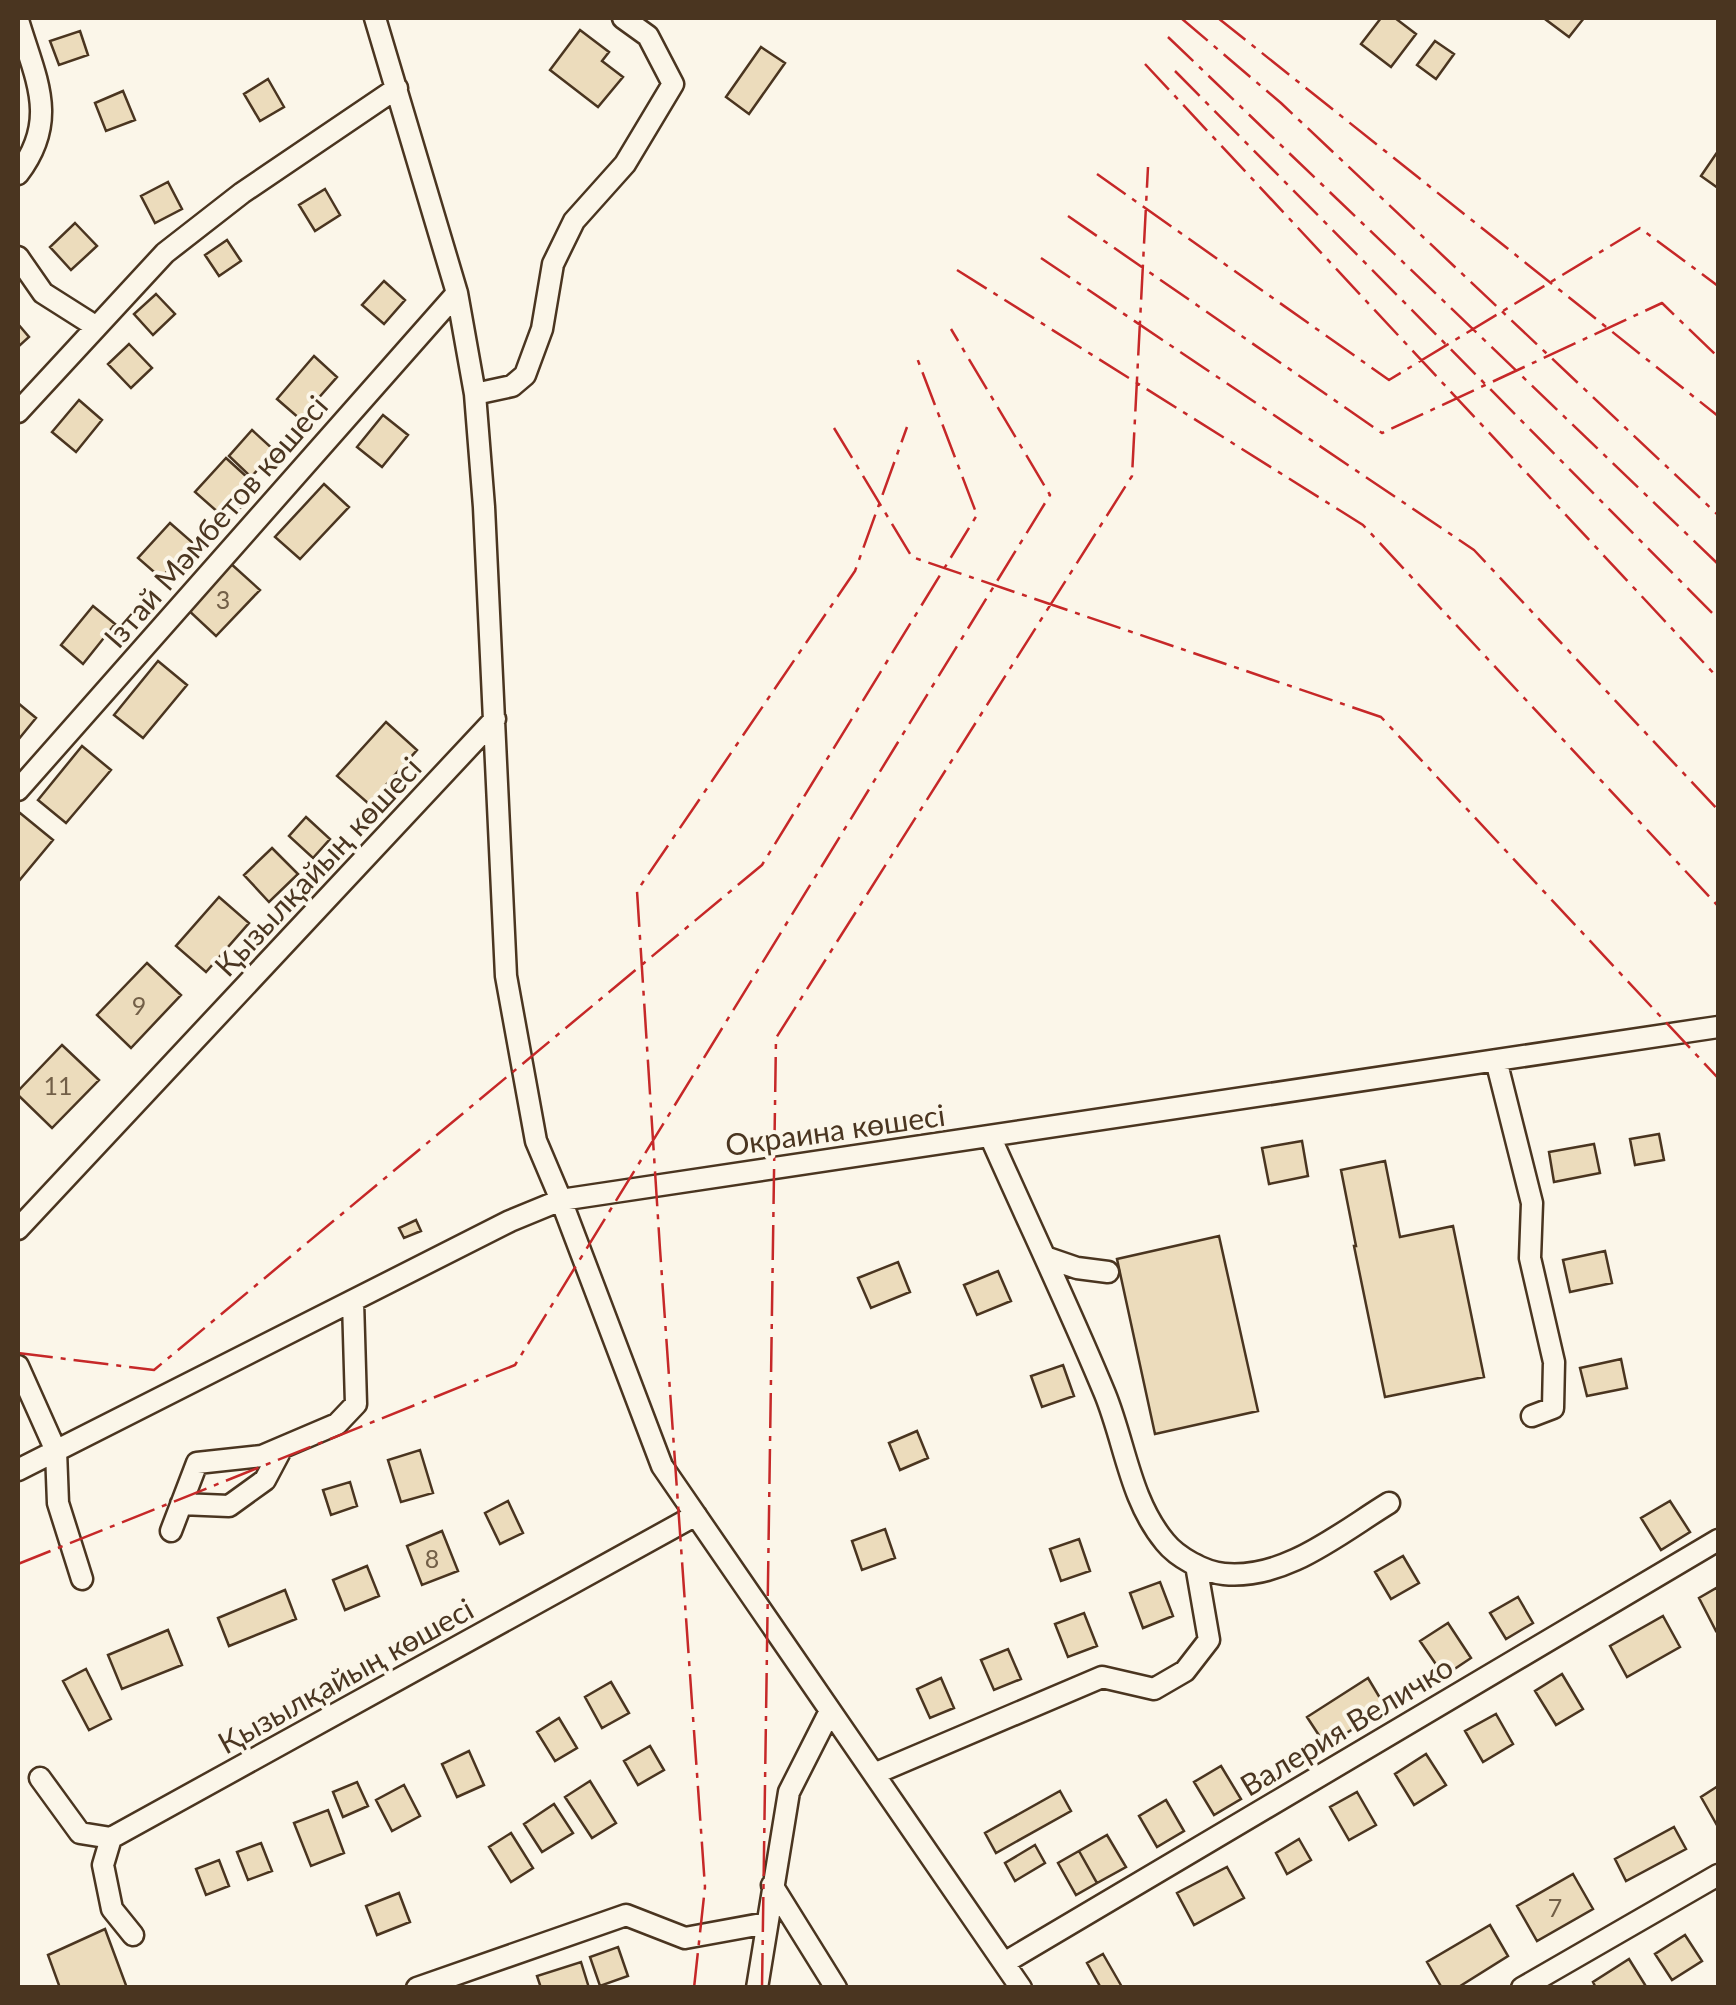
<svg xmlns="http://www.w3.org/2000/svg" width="1736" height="2005" viewBox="0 0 1736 2005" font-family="Lato,sans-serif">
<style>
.building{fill:#ecdcbc;stroke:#4a3520;stroke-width:2.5}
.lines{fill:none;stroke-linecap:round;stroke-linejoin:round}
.minor-casing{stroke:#4a3520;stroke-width:25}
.minor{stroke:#fbf6e9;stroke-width:20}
.power{stroke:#c62828;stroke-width:2.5;stroke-dasharray:35 8 5 8;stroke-linecap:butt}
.labels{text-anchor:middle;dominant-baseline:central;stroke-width:8;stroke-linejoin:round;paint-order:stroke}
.number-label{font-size:25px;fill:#725f47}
.street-label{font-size:30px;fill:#4a3520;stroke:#fbf6e9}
</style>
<rect width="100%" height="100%" fill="#fbf6e9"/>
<path class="building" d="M1381,18H1395L1416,34L1391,67L1361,44Z
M1546,18H1584L1569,37L1545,19Z
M580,30L609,52L602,61L623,77L598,107L550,70Z
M80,31L88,55L59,65L50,41Z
M1435,41L1454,54L1436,79L1417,65Z
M761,47L785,63L749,114L726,97Z
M268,79L284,107L260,121L244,94Z
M123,91L135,120L106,131L95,103Z
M1718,151V188L1701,176Z
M168,182L182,209L155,223L141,196Z
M325,189L340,215L315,231L299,205Z
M75,223L97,246L71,270L50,247Z
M227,240L241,261L219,276L205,255Z
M384,281L405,300L384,324L362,305Z
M156,294L175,314L153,335L134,314Z
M18,324L29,337L18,347Z
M129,344L152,368L131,388L108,364Z
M314,356L337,377L300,419L277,399Z
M79,400L102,420L76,452L52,432Z
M383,415L408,435L382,467L357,447Z
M252,430L275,451L251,477L229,456Z
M226,458L259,488L228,521L195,492Z
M324,484L349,507L300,559L275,537Z
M170,523L193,543L161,578L138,558Z
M229,562L260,590L216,636L186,608Z
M93,606L115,624L83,664L61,645Z
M158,661L187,685L143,738L114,715Z
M18,703L36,718L18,740Z
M386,722L417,750L369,804L337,776Z
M82,746L111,770L66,823L38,800Z
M20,813L53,840L18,882V816Z
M306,817L330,839L313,858L289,836Z
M272,848L298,874L269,902L244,875Z
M219,897L249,923L206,972L176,946Z
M147,963L181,995L131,1048L97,1015Z
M62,1045L99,1080L52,1128L18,1095V1091Z
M1659,1134L1664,1160L1635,1165L1630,1139Z
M1302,1141L1308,1176L1269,1184L1262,1148Z
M1594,1144L1600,1173L1554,1182L1549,1152Z
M1385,1161L1400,1237L1453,1226L1484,1377L1385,1397L1354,1246H1356L1341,1170Z
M416,1220L421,1231L404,1238L399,1228Z
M1219,1236L1258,1411L1155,1434L1117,1259Z
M1605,1251L1612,1283L1570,1292L1563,1260Z
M898,1262L910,1292L871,1308L858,1278Z
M998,1271L1011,1301L977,1315L964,1285Z
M1621,1359L1627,1388L1587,1396L1580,1368Z
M1063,1365L1074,1396L1042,1407L1031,1376Z
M917,1431L928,1458L900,1470L889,1443Z
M420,1450L433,1493L401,1502L388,1460Z
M350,1482L357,1506L331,1515L323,1490Z
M508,1501L523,1533L500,1544L485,1513Z
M1670,1501L1690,1532L1661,1550L1641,1518Z
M885,1529L895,1558L862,1570L852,1541Z
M442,1531L458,1571L422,1585L407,1546Z
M1079,1539L1090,1571L1061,1581L1050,1549Z
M1403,1556L1419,1583L1391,1599L1375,1572Z
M367,1566L379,1596L345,1610L333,1580Z
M1160,1582L1173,1616L1143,1628L1130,1593Z
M1718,1587V1630L1716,1631L1699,1598Z
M285,1590L296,1619L229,1646L218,1618Z
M1518,1597L1533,1623L1506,1639L1490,1613Z
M1084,1613L1097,1646L1068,1657L1055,1624Z
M1663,1616L1680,1647L1627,1677L1610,1646Z
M1448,1623L1471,1658L1444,1676L1420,1641Z
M168,1630L182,1665L122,1689L108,1655Z
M1008,1649L1021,1679L994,1690L981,1660Z
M86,1669L111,1719L89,1730L63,1681Z
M1562,1674L1583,1709L1556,1725L1535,1691Z
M941,1678L954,1708L930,1718L917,1689Z
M1368,1678L1386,1708L1326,1746L1307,1717Z
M611,1682L629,1713L602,1728L585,1697Z
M1496,1714L1513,1744L1483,1762L1465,1731Z
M559,1718L577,1748L555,1761L537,1732Z
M650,1746L664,1770L638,1785L624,1761Z
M469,1751L484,1785L457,1797L442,1764Z
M1426,1754L1446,1785L1414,1805L1395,1774Z
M1221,1766L1241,1799L1214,1815L1194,1782Z
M590,1781L616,1823L592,1838L565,1797Z
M357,1782L368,1806L343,1817L333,1792Z
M404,1785L420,1816L392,1831L376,1800Z
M1718,1786V1827L1701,1797Z
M1060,1791L1071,1811L996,1853L985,1833Z
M1357,1792L1376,1825L1349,1840L1330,1807Z
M1166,1800L1184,1831L1157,1847L1139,1816Z
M554,1804L573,1833L542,1852L524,1824Z
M328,1810L344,1853L311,1866L294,1823Z
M1674,1827L1686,1849L1626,1881L1615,1859Z
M511,1833L533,1868L511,1882L489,1847Z
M1107,1835L1126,1867L1097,1883L1079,1851Z
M1299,1839L1311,1860L1287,1874L1276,1853Z
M261,1843L272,1871L248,1880L237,1852Z
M1035,1845L1045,1863L1015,1881L1005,1863Z
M1079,1851L1097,1883L1076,1895L1058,1863Z
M219,1860L229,1886L206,1895L196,1869Z
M1227,1867L1244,1898L1194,1925L1177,1893Z
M1573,1874L1593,1909L1537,1941L1517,1906Z
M399,1893L410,1922L377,1935L366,1906Z
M1490,1925L1508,1956L1457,1988H1442L1427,1962Z
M105,1929L127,1988H60L48,1955Z
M1685,1935L1702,1961L1672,1980L1655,1954Z
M618,1947L628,1976L600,1986L590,1957Z
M1103,1954L1122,1987V1988H1101L1087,1963Z
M1629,1959L1647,1988H1596L1593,1982Z
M581,1962L589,1988H541L537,1976Z"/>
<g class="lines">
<defs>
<path id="minor" d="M375,18L457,293L475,394L484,507L506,976L536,1141L561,1200L662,1466L1021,1988
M18,20C35,78 60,119 18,174
M18,257L43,293L95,326
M475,394L512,386L525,375L542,329L553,264L574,221L625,164L673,84L648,36L623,18
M18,412L165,253L242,193L397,88
M18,790L457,293
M1496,1060L1532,1203L1530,1258L1554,1362L1553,1408L1532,1416
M990,1136C1028,1222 1069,1307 1105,1394C1125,1443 1130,1500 1165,1542C1177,1557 1204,1572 1224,1574C1285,1580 1340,1533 1389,1503
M18,1229L495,719
M1045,1257L1077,1268L1108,1272
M18,1366L56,1451L58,1503L82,1579
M18,1470L510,1221L561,1200L1718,1027
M181,1504L229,1506L265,1480L282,1448
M171,1531L197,1463L262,1456L337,1424L356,1404L353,1301
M874,1774L1102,1677L1154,1689L1185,1671L1209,1640L1196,1565
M40,1778L80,1833L111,1838L696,1515
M111,1838L103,1865L112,1909L133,1935
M772,1885L836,1988
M1004,1963L1718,1540
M417,1988L626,1915L685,1938L767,1923
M757,1988L789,1792L830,1711
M1522,1988L1718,1875"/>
</defs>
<use href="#minor" class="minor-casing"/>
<use href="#minor" class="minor"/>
<path class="power" d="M1181,18L1281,103L1718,515
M1218,18L1718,416
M1168,37L1718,564
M1145,64L1718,678
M1175,71L1718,619
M1097,174L1389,380L1640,228L1718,286
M1068,216L1382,433L1662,303L1718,357
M1041,258L1474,550L1718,810
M957,270L1363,525L1718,906
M834,428L912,557L1381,717L1718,1078
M18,1353L154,1370L762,865L977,515L917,358
M18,1564L515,1365L1050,495L951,329
M694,1988L705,1887L660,1249L637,891L855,571L907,427
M762,1988L776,1038L1132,476L1148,167"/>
</g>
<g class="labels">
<g class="number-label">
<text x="223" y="599">3</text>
<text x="139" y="1005">9</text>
<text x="58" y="1085">11</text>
<text x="432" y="1558">8</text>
<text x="1555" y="1907">7</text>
</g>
<g class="street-label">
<text transform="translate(215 521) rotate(-49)">Ізтай Мәмбетов көшесі</text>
<text transform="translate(317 866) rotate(-47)">Қызылқайың көшесі</text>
<text transform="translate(835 1129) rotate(-8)">Окраина көшесі</text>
<text transform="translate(345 1675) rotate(-29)">Қызылқайың көшесі</text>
<text transform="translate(1346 1725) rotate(-31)">Валерия Величко</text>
</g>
</g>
<rect width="1736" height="2005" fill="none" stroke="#4a3520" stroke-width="40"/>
</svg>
